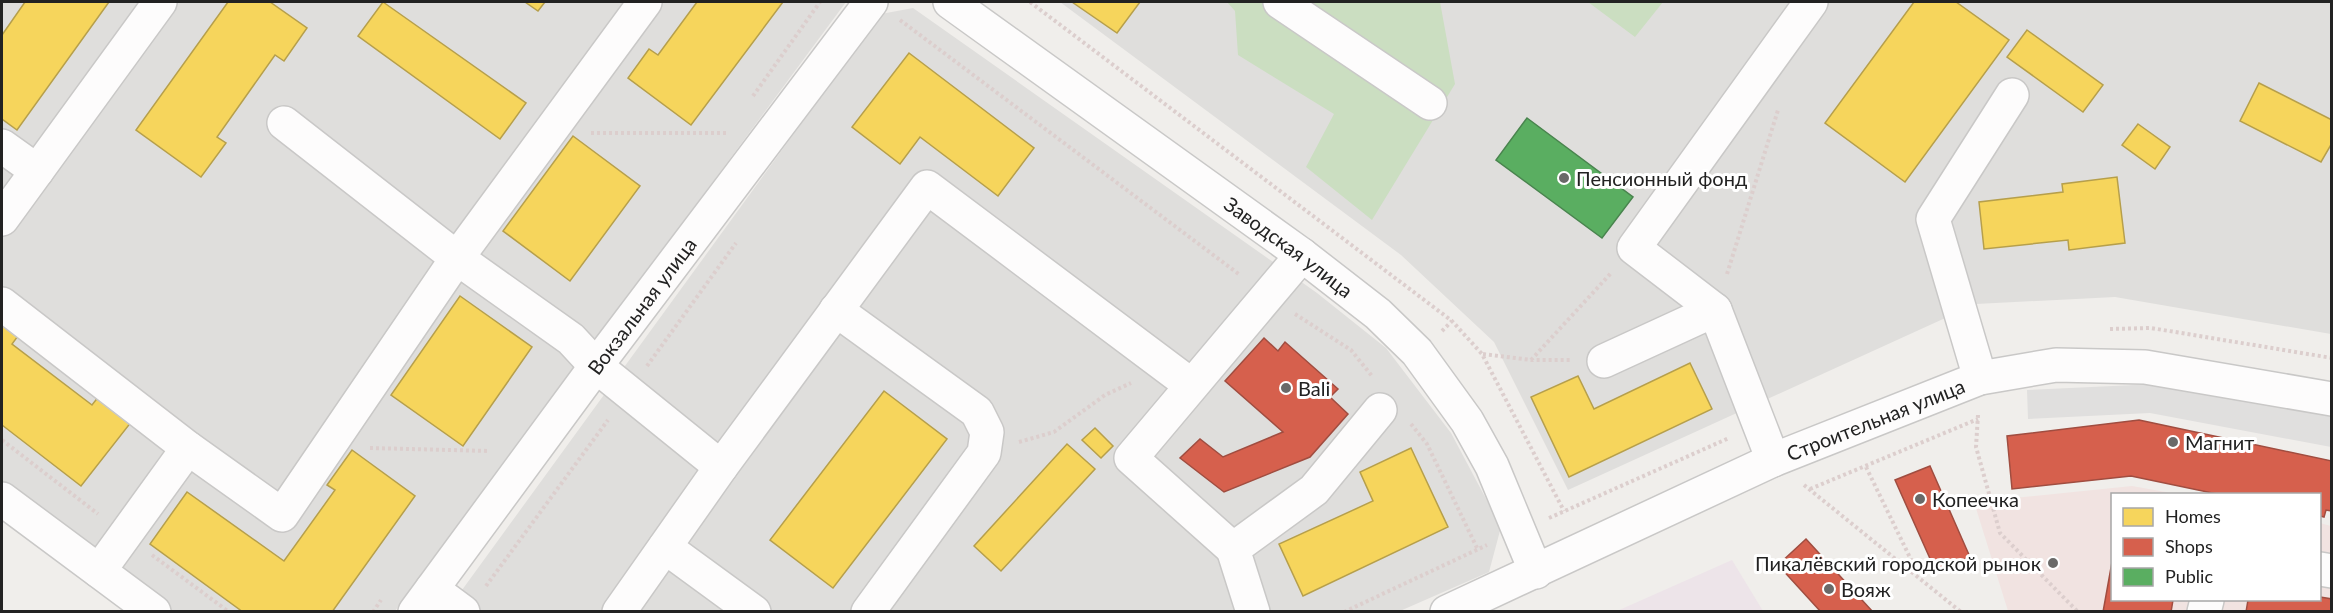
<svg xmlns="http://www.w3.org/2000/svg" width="2333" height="613" viewBox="0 0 2333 613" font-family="Lato,sans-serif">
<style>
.residential{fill:#dfdedc}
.commercial{fill:#f1e3e1}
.industrial{fill:#ede4e9}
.forest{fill:#cbdec1}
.parking{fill:#e0dfde}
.homes{fill:#f6d55c;stroke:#b69f4b;stroke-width:1.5}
.shops{fill:#d6604d;stroke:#a04d40;stroke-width:1.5}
.public{fill:#5aae61;stroke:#49844e;stroke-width:1.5}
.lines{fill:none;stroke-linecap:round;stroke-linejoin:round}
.minor-casing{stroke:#c9c8c7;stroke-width:36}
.path{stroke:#dccecd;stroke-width:4;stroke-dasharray:3 3;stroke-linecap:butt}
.minor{stroke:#fdfcfc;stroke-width:33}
.poi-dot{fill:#6a6968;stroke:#fff;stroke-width:2}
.labels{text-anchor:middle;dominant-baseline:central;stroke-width:6;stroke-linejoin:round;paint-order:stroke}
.poi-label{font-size:20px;fill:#222;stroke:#fff;text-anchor:start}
.street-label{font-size:20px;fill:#222;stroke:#fff}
</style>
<rect width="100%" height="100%" fill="#f0eeeb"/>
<path class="residential" d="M2,2H846L395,611H171L2,486Z
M1060,2H2331V334L2115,297L1976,304L1568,490L1494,342L1401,255Z
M913,8L1317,293L1386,348L1451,433L1501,527L1489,572L1400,611L446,612L881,14Z"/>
<path class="commercial" d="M2132,486L2177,494H2112V600H2320V523L2331,526V611H2008L1974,502Z"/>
<path class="industrial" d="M1732,560L1763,611H1617Z"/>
<path class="forest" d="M1227,2H1440L1455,84L1372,220L1306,167L1334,114L1238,55L1235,11Z
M1588,2H1663L1635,37Z"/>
<path class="parking" d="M2156,384L2331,415V447L2150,413L2028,419L2027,390Z"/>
<path class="homes" d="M25,2H109L17,130L2,119V35Z
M228,2H270L307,28L284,61L275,55L217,137L226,143L201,177L136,130Z
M383,2L526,103L500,139L358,36Z
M525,2H545L538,11Z
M697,2H783L691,125L628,78L649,49L658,55Z
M1072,2H1140L1117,33Z
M1914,2H1956L2009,40L1905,182L1825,123Z
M2027,30L2103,85L2083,112L2007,57Z
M909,53L1034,148L998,196L920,137L900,164L852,127Z
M2259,83L2332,120V143L2321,162L2240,121Z
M2138,124L2170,147L2155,169L2122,145Z
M573,136L640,186L570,281L503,231Z
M2117,177L2125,243L2069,250L2068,240L1984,249L1979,202L2063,192L2062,184Z
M460,296L532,347L463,446L391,395Z
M2,323L18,336L12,344L92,405L99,396L132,421L81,486L2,425Z
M1690,363L1712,409L1569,477L1531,397L1578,376L1594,409Z
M884,391L947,439L833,588L770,540Z
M1095,428L1113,446L1101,458L1082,440Z
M1067,444L1095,469L1001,571L974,546Z
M1411,448L1448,527L1303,596L1279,544L1373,501L1360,472Z
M352,450L415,496L332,612H243L150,544L187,492L284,561L335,490L327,485Z"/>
<path class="shops" d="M1264,338L1278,351L1285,342L1338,389L1330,397L1348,414L1310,457L1224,492L1180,458L1200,439L1223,457L1283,432L1225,381Z
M2139,420L2332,461V511L2326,510L2324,517L2320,516V494H2217L2131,476L2012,489L2007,436Z
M1930,466L1970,557L1936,572L1895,480Z
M1806,539L1873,612H1821L1778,565Z
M2112,562V600H2173L2171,612H2103Z
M2320,597L2332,599V612H2246L2248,600H2320Z"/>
<path class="public" d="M1527,118L1633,197L1602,238L1496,160Z"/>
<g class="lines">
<defs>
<g id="minor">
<path id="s1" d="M950,2L1302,255L1378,314L1417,352L1467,421L1492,466L1536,572"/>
<path d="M1280,2L1430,103"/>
<path d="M284,123L457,258L571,339L596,366L721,467"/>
<path d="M2,146L37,171"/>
<path d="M2,219L160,2"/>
<path d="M2,304L188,448L282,515L457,258L645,2"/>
<path d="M836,310L977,412L987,432L984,453L868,612"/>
<path d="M1604,361L1715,310"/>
<path d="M1980,378L1933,219L2012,95"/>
<path d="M1773,460L1715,310L1634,248L1811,2"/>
<path d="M2,499L154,612"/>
<path d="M665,547L754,612"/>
<path d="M1233,549L1131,458L1302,255"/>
<path d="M2320,569L2332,571"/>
<path d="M99,571L188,448"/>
<path d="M432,589L463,612"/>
<path id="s2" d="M415,612L596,366L871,2"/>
<path d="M619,612L721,467L927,187L1191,385"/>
<path d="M1253,612L1233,549L1314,490L1380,410"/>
<path id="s3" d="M1447,612L1773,460L1980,378L2056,365L2145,367L2332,399"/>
<path d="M2204,612L2207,600"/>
</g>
</defs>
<use href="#minor" class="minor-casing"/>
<path class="path" d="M1030,2L1452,321L1482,354L1564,511
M900,20L1240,275
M753,96L820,2
M591,133H727
M1727,274L1778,110
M1295,314L1351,350L1372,376
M2110,329L2151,328L2332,358
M1442,331L1452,321
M1483,354L1531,360H1571
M1531,360L1612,272
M647,366L736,243
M1978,415L1976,447L2000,533L2078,612
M1411,424L1427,444L1478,550
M2,440L98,514
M1019,442L1054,432L1105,395L1131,383
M370,448L489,451
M1866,467L1918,574
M1804,485L1961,612
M1810,489L1978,419
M1549,518L1729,438
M152,555L229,612
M486,586L608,420
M373,612L381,600
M1344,612L1487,545"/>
<use href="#minor" class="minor"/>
</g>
<g class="poi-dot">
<circle cx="1564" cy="178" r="6"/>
<circle cx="1286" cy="388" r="6"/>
<circle cx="2173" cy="442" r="6"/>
<circle cx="1920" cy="499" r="6"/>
<circle cx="2053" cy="563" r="6"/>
<circle cx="1829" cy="589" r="6"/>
</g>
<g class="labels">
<g class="poi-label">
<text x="1576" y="178">Пенсионный фонд</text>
<text x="1298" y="388">Bali</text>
<text x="2185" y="442">Магнит</text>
<text x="1932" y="499">Копеечка</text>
<text x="2041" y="563" text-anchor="end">Пикалёвский городской рынок</text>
<text x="1841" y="589">Вояж</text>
</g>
<g class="street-label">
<text stroke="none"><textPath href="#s1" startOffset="418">Заводская улица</textPath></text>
<text stroke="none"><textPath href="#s2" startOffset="381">Вокзальная улица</textPath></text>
<text stroke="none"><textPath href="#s3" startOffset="470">Строительная улица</textPath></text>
</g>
</g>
<rect width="2333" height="613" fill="none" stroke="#222222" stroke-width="6"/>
<rect x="2111" y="493" width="210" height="108" fill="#ffffff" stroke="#a7a7a7" stroke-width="1.5"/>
<rect x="2123" y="508" width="30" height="18" fill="#f6d55c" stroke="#a7a7a7" stroke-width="1.5"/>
<text x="2165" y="523" font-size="18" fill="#222222">Homes</text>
<rect x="2123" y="538" width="30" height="18" fill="#d6604d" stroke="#a7a7a7" stroke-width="1.5"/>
<text x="2165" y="553" font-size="18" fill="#222222">Shops</text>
<rect x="2123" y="568" width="30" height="18" fill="#5aae61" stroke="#a7a7a7" stroke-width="1.5"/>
<text x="2165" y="583" font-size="18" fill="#222222">Public</text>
</svg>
